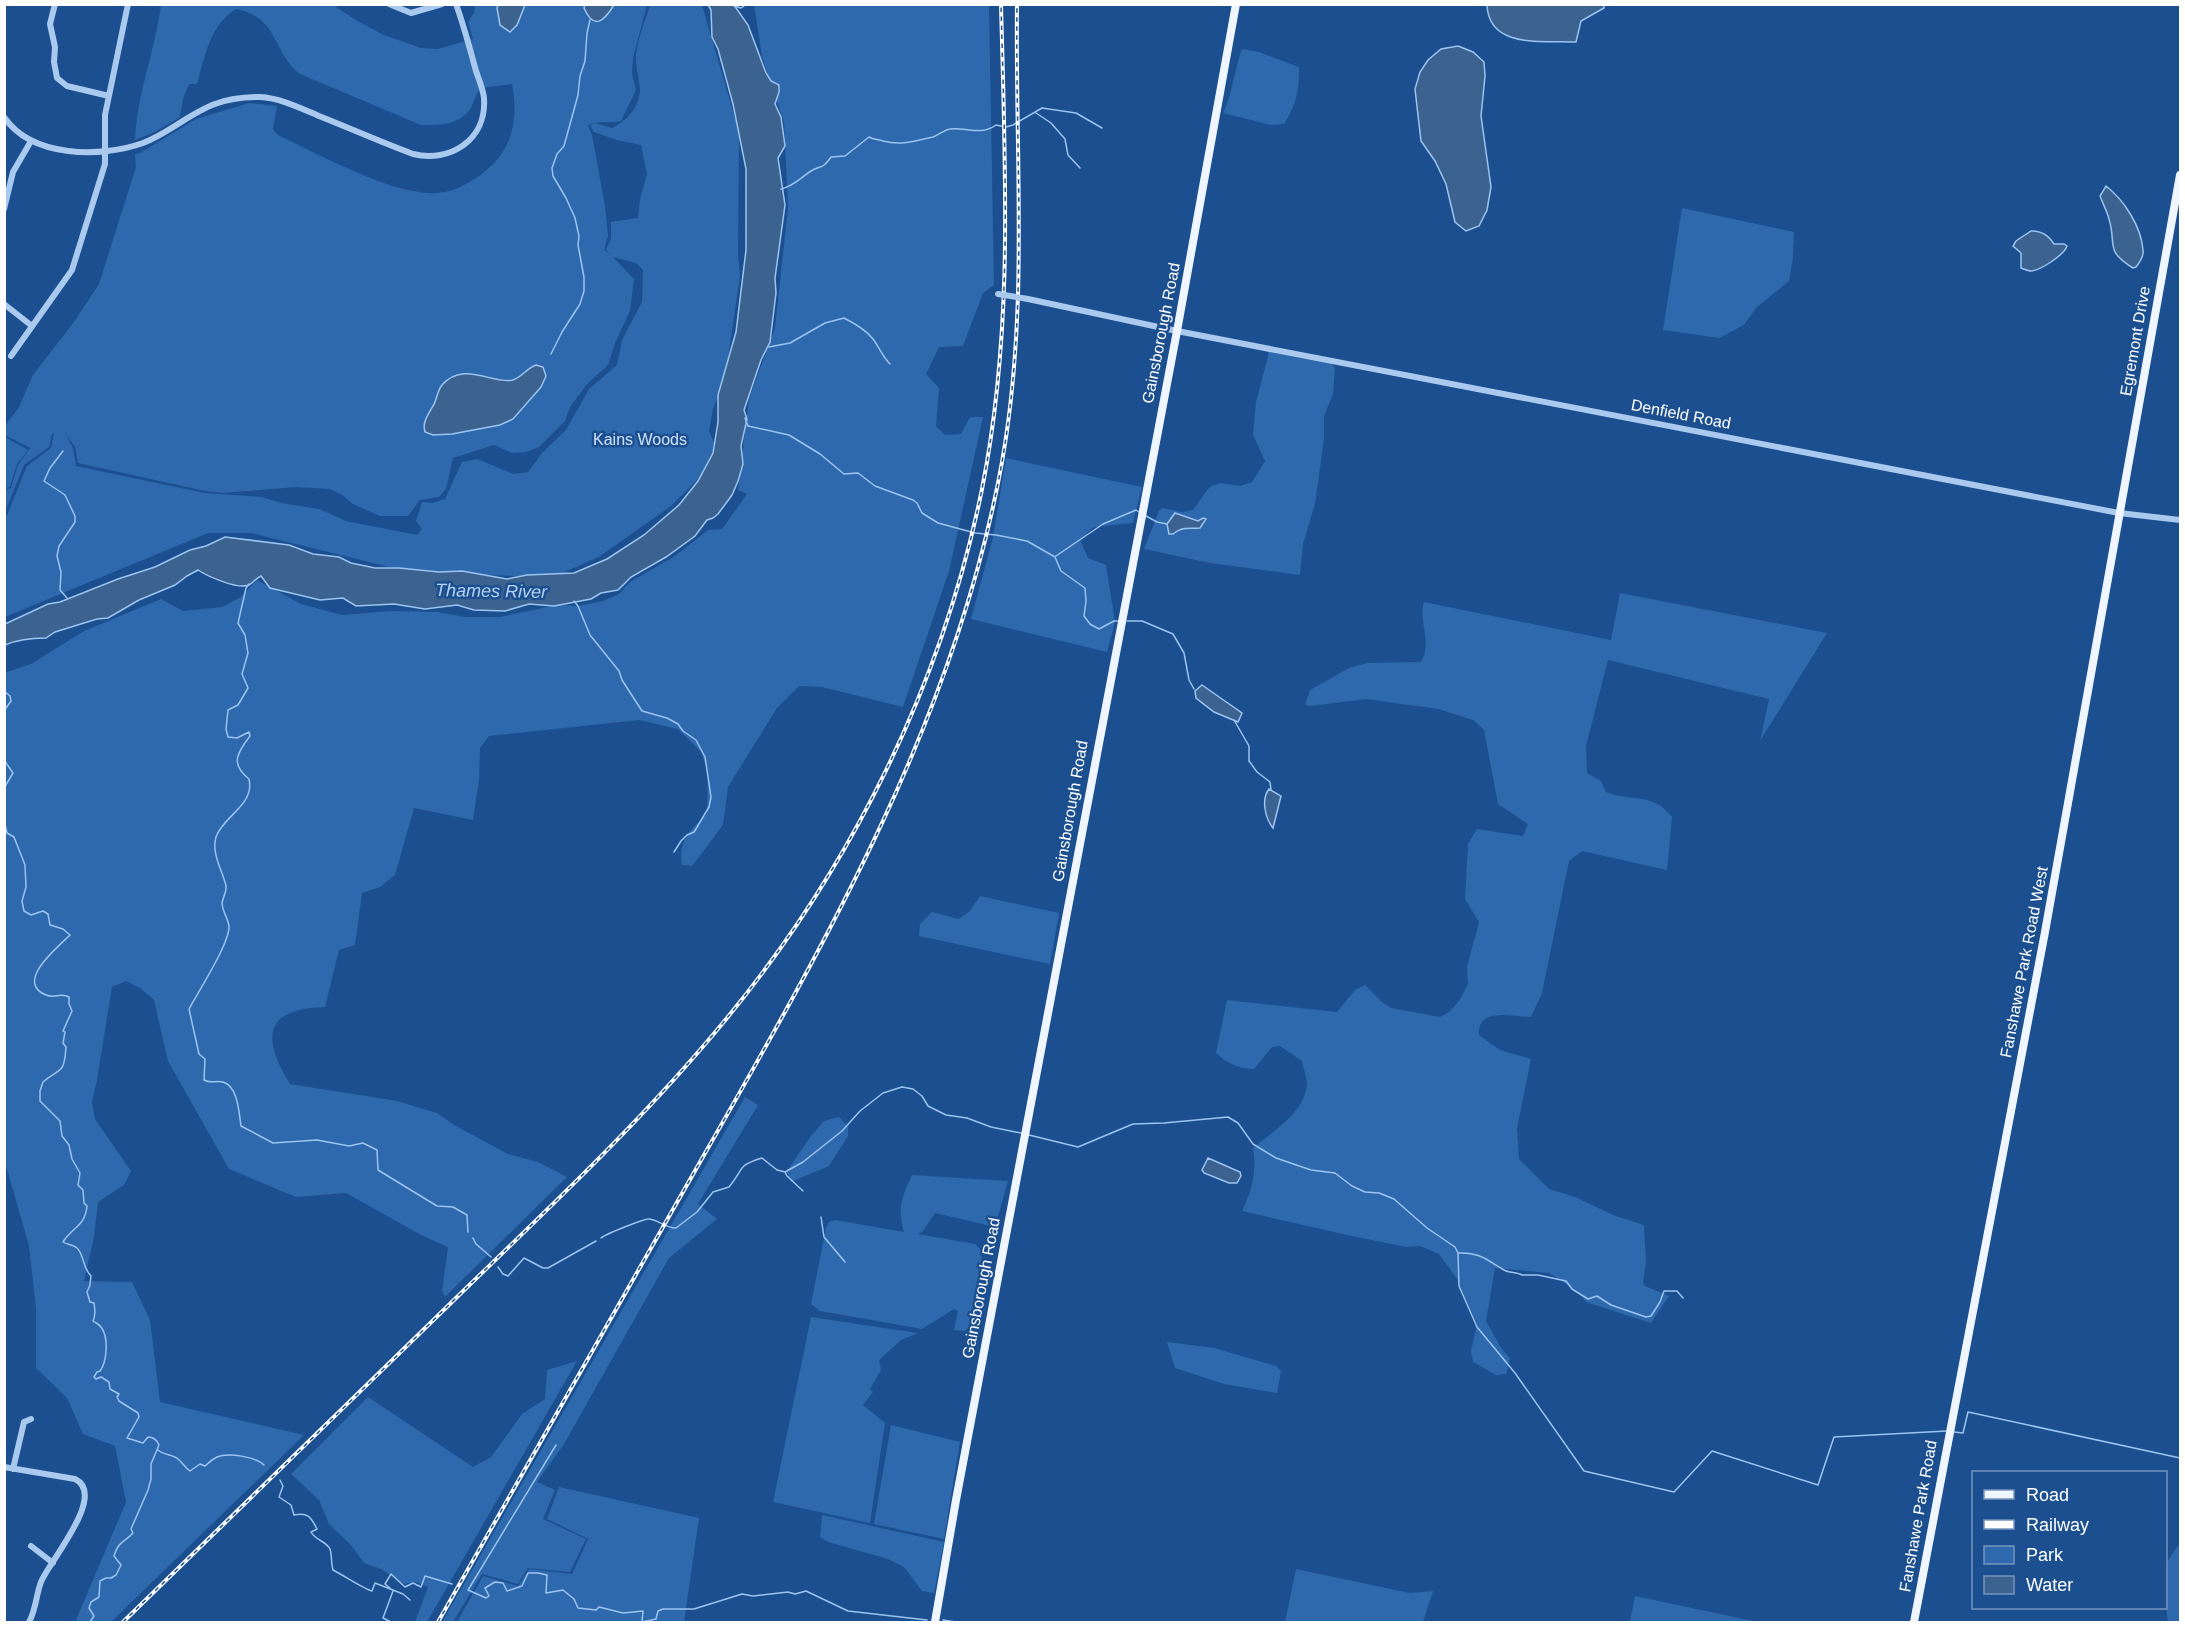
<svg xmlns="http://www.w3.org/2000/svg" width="2185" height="1627" viewBox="0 0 2185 1627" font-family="Arial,sans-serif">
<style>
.green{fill:#2e69ad;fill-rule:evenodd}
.water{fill:#3c6290;stroke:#9cc4f0;stroke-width:1.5}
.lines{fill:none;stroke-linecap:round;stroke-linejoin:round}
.stream{stroke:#9cc4f0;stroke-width:1.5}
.minor{stroke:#a9c9ee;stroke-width:6}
.major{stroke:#f0f6ff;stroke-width:8}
.rail-casing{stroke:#fff;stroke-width:4}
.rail{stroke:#1b4f8f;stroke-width:1.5;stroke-dasharray:4.5;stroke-linecap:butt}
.minor-bridge{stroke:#a9c9ee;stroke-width:6}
.labels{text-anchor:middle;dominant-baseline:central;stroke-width:5;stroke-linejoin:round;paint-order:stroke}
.street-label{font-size:16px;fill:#fff;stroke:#1b4f8f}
.park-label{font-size:16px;fill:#cfe3fa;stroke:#1b4f8f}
.water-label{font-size:18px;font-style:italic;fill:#b5d3f5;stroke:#1b4f8f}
</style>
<rect width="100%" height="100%" fill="#1b4f8f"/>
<path class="green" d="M161,5H333L359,22L384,35L421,48L438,49L473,39L468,22L474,13L475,5H647L633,58L632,74L636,90L621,121C609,124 599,120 588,125L592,135L605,206L608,236L604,250L611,255L606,250L611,238V222L638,218L640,199L647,174L641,145L617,140L594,132L590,125L595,123L612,128C626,121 638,109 640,92C640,80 635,68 636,55C638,38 645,21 650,5H702L739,132L738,254L740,276L725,379L713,409L709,431L715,445L706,471L671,506L599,557L553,577L482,575L389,567L251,533H208L5,617V520L27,466L51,448L54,433L52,434L49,447L24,465L5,512V489L11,488L18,465L30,448L5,435V426L19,407L33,375L74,322L99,284L136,167L135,154L140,153L196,119L249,103L277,106L273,129L278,135C319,154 401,201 445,192C460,189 478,178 489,168C514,146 518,115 512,84L481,88C475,94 475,102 470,109C458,126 439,125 421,125L300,74C273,54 279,17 236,9C210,25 205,56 197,84H189L183,99L180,117L155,132L135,140C137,94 155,50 161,5ZM613,257L636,263L643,270L642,302L622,340L617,365L589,389L566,430L542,453L528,472L513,474L478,459L462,462L445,499L432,503L422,502L416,521L422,529L417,535L346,521L319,509L281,503L262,497L205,493L76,466L73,448L65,433L75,447L78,463L205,491L224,493L296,487L330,489L342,495L353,504L380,516H408L420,500L439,497L446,489L453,458L494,445L512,453L526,452L539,447L565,421L570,407L587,384L608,365L615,343L630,311L634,279Z
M754,5H989L994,285L983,293L963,346L939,347L926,374L939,388L936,426L945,435L961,434L970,417H983L949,571L903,707L822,687L799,686L777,708L728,787L723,825L692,866L682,865C678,841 690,830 707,814L708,772L701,752L678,729L639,720L489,736L480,748L479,780L473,820L414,808L395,875L380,887L362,893L355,945L339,950L325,1007C264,1009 261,1037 290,1084L397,1101L437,1113L454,1125L508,1154L538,1162L567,1177L445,1297L442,1291L448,1247L421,1235L346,1193L296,1197L229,1169L168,1061L154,1000L140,988L126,981L112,987L97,1080L92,1102L95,1119L131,1171L124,1185L98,1202L94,1237L84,1281L132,1282L150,1320L160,1402L304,1435L111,1622H79L76,1620L126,1502L115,1446L83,1434L67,1398L36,1368V1308L29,1246L5,1162L4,673L31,664L84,631L161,599L183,611L222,607L241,597L257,580L301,604L342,615L390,611L437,612L465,617H500L557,605L578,606L603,601L619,594L630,582L675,556L708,530L722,529L747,494L738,490L749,399L775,328L788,208L784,122L762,57Z
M1242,49L1259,52L1299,67C1299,91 1297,104 1284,124L1271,125L1223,113C1233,92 1234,70 1242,49Z
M1682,208L1794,232L1793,257L1789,281L1756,308L1744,325L1719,338L1663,330Z
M1268,348L1314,357L1332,364L1335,368L1333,394L1324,416V439L1315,504L1303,544L1300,575L1210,563L1144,549L1159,511L1162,508L1182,512L1193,510L1208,489L1212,486L1221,483L1240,486L1252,482L1265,461L1253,435L1256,402L1268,356Z
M5,437L28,450L17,464L10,487L5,488Z
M1006,458L1142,487L1133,523L1093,527L1080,540L1088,558L1106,565L1115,622L1107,652L971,619L993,537Z
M1620,593L1827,633L1760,741L1769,699L1608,660L1586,746L1587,773L1601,781L1606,792C1631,802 1654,792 1672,817L1667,870L1582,851L1569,861L1542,993L1531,1017C1514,1017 1477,1006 1479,1035L1500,1050L1531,1059L1517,1128L1519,1159L1549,1189L1575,1197L1613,1215L1644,1225L1646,1262L1643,1283L1645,1286L1669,1296L1651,1323L1586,1302L1577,1291L1549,1273L1495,1268L1486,1321L1500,1346L1510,1359L1506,1374L1496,1375L1473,1362L1471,1351L1477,1324L1457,1279L1439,1254L1420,1246L1406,1247L1347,1235L1242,1211C1252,1191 1257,1170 1253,1148C1274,1130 1304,1114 1307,1084C1307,1077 1303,1068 1302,1061L1280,1046L1272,1047L1254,1069C1239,1069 1227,1063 1216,1053L1227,1000L1337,1012L1355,990L1365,985L1382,1002L1391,1008L1440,1017L1449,1012L1459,1001L1468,984L1467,967L1479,922L1465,899L1468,844L1477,829L1523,836L1528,824L1498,804L1484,730L1473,720L1438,709L1366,699L1310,706L1305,705L1310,690L1349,668L1367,663L1421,662C1433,641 1418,623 1424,602L1611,640Z
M980,896L1059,913L1050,964L919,936L920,924L932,912L959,919L970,911Z
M745,1097L758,1105L698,1204L717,1219L669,1258L564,1444L537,1482L555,1490L543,1519L586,1539L570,1572L528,1568L518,1584L482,1574L453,1622H442Z
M839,1117L848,1126V1136L829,1166L791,1182L787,1171L811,1136L824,1121Z
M912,1175L1008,1181L995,1227L935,1213L923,1231L918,1234L975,1244L981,1250L982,1261L970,1327L965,1331L954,1330L958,1311L954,1309L922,1329L820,1311L811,1304L826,1228L829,1222L835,1220L904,1232C897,1209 902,1196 912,1175Z
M811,1317L918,1333L901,1340L879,1360L881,1370L870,1389L873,1392L863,1405L885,1423L870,1523L773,1502Z
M1167,1342L1214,1348L1276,1366L1281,1371L1277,1393L1224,1384L1175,1368Z
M577,1361L427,1622H415L428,1587L416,1582L404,1584L381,1569L364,1563L351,1545L329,1524L319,1500L291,1474L368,1397L473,1467L491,1457L522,1414L545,1399L547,1370Z
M891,1425L960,1442L944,1539L874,1524Z
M559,1487L699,1518L684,1622H457L483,1576L518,1586L529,1569L572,1574L588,1539L547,1519Z
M822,1515L944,1542L934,1593L922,1591L904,1567L888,1559L828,1542L820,1537Z
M2180,1543V1622H2168L2166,1607V1563Z
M1296,1569L1410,1593L1433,1591L1423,1622H1285Z
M1635,1596L1739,1618L1756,1622H1630Z"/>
<path class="water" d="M498,5H525L517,25L510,32L500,25L497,8Z
M585,5V4L614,5C604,21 594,31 584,8Z
M708,5H734L748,25L766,73L771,81L779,85V92L775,104L781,117L785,146L778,158L785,205L775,278L776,293L770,342L761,360L744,410L747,419L741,446L743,464L738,481L732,495L718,514L713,518L707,520L695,536L666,557L631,577L618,590L601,593L591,599L554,606L529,604L505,611L474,610L457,605L425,609L394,604L356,606L343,598L320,600L270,588L261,576C256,578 253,583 249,585C238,590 207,576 198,570L187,576L175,585L139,600L108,618L97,619L55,632L46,638C31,638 19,639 5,645V624L48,604L60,602L118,579L155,567L190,550L206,546L225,537L289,545L313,554L339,557L351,563L375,568H399L439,572L462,571L507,579L527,575L574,573L607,559L644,535L679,505L698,481L713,453L718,422V395L736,332L746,250V169L733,104L718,49L712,37L711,10Z
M1487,5V4L1604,5V8L1581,21L1576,42C1545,40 1489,50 1487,5Z
M1458,46L1473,52L1484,62L1485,76L1481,116L1491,187L1487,210L1479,226L1466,231L1455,222L1446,184L1435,161L1421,141L1415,89L1420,72L1428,60L1441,49Z
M2106,186C2124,200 2141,226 2143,250C2144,256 2140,262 2136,267L2133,268C2104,250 2117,245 2109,219C2107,211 2103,204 2100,196Z
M2031,231C2042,231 2048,235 2054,244H2064L2067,246C2064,255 2041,270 2031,271C2028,271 2024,269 2021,268V253L2013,246L2016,241Z
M536,365L543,367L546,376L541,387L513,419L500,425L452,434L433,435L425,432C422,422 428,415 433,406C437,400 437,391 442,385C464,360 493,385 513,380C522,377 527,368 536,365Z
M1175,513L1198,521L1203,518L1206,519L1200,528C1188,529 1182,526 1173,534H1169L1167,524Z
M1202,685L1242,713L1238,722L1214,712L1196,698L1195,691Z
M1269,789L1281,796L1273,828C1265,818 1261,799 1269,789Z
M1208,1158L1240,1172L1241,1176L1237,1183H1229L1204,1173L1202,1170Z"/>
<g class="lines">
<path class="stream" d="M966,4H976
M734,6L741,8L747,4
M1036,113L1051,123L1065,139L1068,155L1080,168
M781,189C794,186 800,178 811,171C821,165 822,170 831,157L845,156L869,137C874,140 878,139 883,141C901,146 915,141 933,137C939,135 944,130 950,129C967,127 981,136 996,125L1006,127L1013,125L1042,108L1076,113L1102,128
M769,347L790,343L825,323L844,318C854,323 866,330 873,339C879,347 882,356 890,364
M551,354L562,332L580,304L584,291V277L578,245L579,236L575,218L566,198L553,176L552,168L557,154L564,146L578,95L580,76L585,61L587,33L590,20
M745,418L748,426L789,435L820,454L844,474L858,473L875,486L913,500L917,503L922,513L938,523L975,533L996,535L1027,541L1055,557L1061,571L1085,588L1086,601L1084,616L1090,624L1099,629L1114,621H1119
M63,451L50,468L44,481L65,495L75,516V522L59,546L57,556L61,572L60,590L67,598
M1146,516L1157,522L1167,524
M1056,556L1103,524L1136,510L1139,512
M249,584L246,588L238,623L245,635L248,653L242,674L248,688L238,705L228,710L226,729L228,737L237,738L249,732L250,736C237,753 230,764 249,779C255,805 223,816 216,837C211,853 223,872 226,886C227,893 222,898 222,904C223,912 228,919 229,926C230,943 198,992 189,1009L199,1054L205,1059L204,1080C211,1084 216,1080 223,1082C238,1086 239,1113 241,1126L273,1143L317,1140L349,1146L363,1143L377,1150L378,1170L437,1206L453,1207L467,1215L468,1232
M574,601L578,606L590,635L619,671L622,680L642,711L667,718L678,724L683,731L696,740L705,757L711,797L709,807L694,832L687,835L681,841L674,852
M1127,621H1142L1173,634L1184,653L1189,680L1194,689
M4,691L10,696L11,701L4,711
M1234,720L1249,746V761L1257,772L1270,782L1271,790
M4,760L13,773L4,788
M4,820L7,833L14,837L25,865L26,887L22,901L24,911L31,915L43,911L48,914L50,925L63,929L70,935C58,947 14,982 46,995C55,999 60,992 69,997V1004L72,1011L63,1031L65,1032L63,1043L66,1047C64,1075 61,1067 43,1082L40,1091V1101L60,1121L62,1136L69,1145L72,1159L80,1173L78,1185L83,1190L84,1203L87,1206C85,1227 72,1227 63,1242C67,1245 73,1244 77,1248C84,1254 82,1267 91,1276L90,1285L87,1292L90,1302L94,1303C95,1309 96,1316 93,1321C96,1323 99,1324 101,1327C109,1337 107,1362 100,1371L97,1372L94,1377L96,1379L101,1377L109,1382L110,1389L119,1394L117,1397L119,1401L138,1413L139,1417L127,1438L143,1443L148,1437C154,1437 157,1440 159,1445L151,1464V1479L148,1490L131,1529L133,1533C124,1543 119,1540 114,1556L121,1565L116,1575L111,1578H106L100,1581L99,1597L91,1602L89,1608L94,1616L90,1622
M1029,1135L1078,1147L1133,1124L1164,1123L1228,1117L1238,1123L1253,1144L1276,1158L1311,1170L1335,1173L1352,1186L1365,1192L1379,1193L1394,1199L1427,1228L1455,1247L1458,1253L1459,1286L1477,1327L1515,1373L1584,1471L1674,1492L1712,1451L1818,1485L1834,1437L1947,1431
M785,1172L803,1162L842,1131L860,1111L883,1093L902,1087L913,1089L922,1096L928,1106L946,1115L967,1118L991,1127L1021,1133
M821,1217L824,1237L845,1262
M473,1238L476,1244L491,1257
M601,1238C604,1235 645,1218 649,1219C659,1220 665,1228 676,1228L697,1212L713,1192L729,1187C745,1168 736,1166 762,1158L777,1170L785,1172L787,1176L803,1191
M1459,1253C1479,1252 1487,1260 1504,1270C1509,1273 1517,1272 1522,1275H1538L1566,1281L1572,1289L1588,1299L1597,1296L1611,1305L1646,1317L1651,1316L1660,1302L1664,1291H1677L1683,1298
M498,1267L503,1274L508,1276L524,1258L543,1268H548L596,1241
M1954,1432L1963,1433L1968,1412L2180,1458
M556,1445L468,1590L486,1598L489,1596L485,1588L495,1582L503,1583L507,1591L522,1586L528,1573H538L547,1575L546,1593L563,1590L574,1599L578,1608L596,1610L599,1607L623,1613L643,1611L642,1622L656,1619L658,1611L663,1609H694L742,1594L753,1596L788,1592L795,1594L806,1591L848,1611L927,1620
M158,1450C165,1456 173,1454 178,1459C183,1463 184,1467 190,1471L200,1464L205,1466C208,1463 213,1459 217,1457C228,1452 256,1457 264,1465
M280,1480L283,1486L279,1497L291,1505L294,1515C308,1512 311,1517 317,1529L311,1532C315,1540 326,1541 330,1549C332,1555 331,1563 333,1570C343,1575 364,1589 372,1591L375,1583L403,1594L410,1600
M390,1588L385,1584L391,1574L405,1587L413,1583L421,1587L425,1576L452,1584
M943,1620L956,1622
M391,1622L383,1618L393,1591"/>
<path class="minor" d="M55,4L50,24L55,47L54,62L57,78L67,86L109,96
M389,4L411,13L442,4
M4,117C32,158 101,158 143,143C169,133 190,113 215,104C228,99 245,97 260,97C282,98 304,110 324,118C354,130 383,143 413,154C450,163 487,140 484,98C483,89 479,80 476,71C470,49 464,26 456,4
M4,209L13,172L31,141
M1028,299L1177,331L2119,513L2180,520
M4,304L32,326
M11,356L72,270L105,164V115L128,4
M4,1467L75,1479C108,1495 48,1563 41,1582C36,1595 36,1610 29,1622
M13,1469L24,1422L31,1419
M31,1546L53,1563"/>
<path class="major" d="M935,1622L956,1500L1177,331L1236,4
M1914,1622L2045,932L2180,175"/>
<defs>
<path id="rail" d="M123,1622C234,1514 346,1406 457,1297C550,1207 645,1118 727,1018C852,866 943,682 982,489C1014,329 1005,167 1001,4
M438,1622C526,1467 615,1311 704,1155C829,937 957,713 1002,462C1029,310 1015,158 1017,4"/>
</defs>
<use href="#rail" class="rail-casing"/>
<use href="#rail" class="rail"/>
<path class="minor-bridge" d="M998,294L1028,299"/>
</g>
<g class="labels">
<g class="street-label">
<text transform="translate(1161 333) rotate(-79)">Gainsborough Road</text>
<text transform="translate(2135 341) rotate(-80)">Egremont Drive</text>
<text transform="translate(1681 414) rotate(11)">Denfield Road</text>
<text transform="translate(1070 811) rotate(-80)">Gainsborough Road</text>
<text transform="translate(2024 962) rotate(-79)">Fanshawe Park Road West</text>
<text transform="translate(981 1288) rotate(-79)">Gainsborough Road</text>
<text transform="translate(1918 1516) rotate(-80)">Fanshawe Park Road</text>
</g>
<g class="park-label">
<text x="640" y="439">Kains Woods</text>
</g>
<g class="water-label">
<text transform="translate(491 591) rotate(1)">Thames River</text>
</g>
</g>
<rect width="2185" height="1627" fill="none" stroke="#ffffff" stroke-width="12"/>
<rect x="1972" y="1471" width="195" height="138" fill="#1b4f8f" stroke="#7695bc" stroke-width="1.5"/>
<rect x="1984" y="1490" width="30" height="9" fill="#f0f6ff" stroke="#7695bc" stroke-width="1.5"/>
<text x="2026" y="1501" font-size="18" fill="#ffffff">Road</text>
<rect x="1984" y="1520" width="30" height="9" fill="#ffffff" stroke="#7695bc" stroke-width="1.5"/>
<text x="2026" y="1531" font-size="18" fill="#ffffff">Railway</text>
<rect x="1984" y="1546" width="30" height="18" fill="#2e69ad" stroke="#7695bc" stroke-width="1.5"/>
<text x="2026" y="1561" font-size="18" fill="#ffffff">Park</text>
<rect x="1984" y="1576" width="30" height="18" fill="#3c6290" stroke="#7695bc" stroke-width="1.5"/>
<text x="2026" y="1591" font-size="18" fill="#ffffff">Water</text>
</svg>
